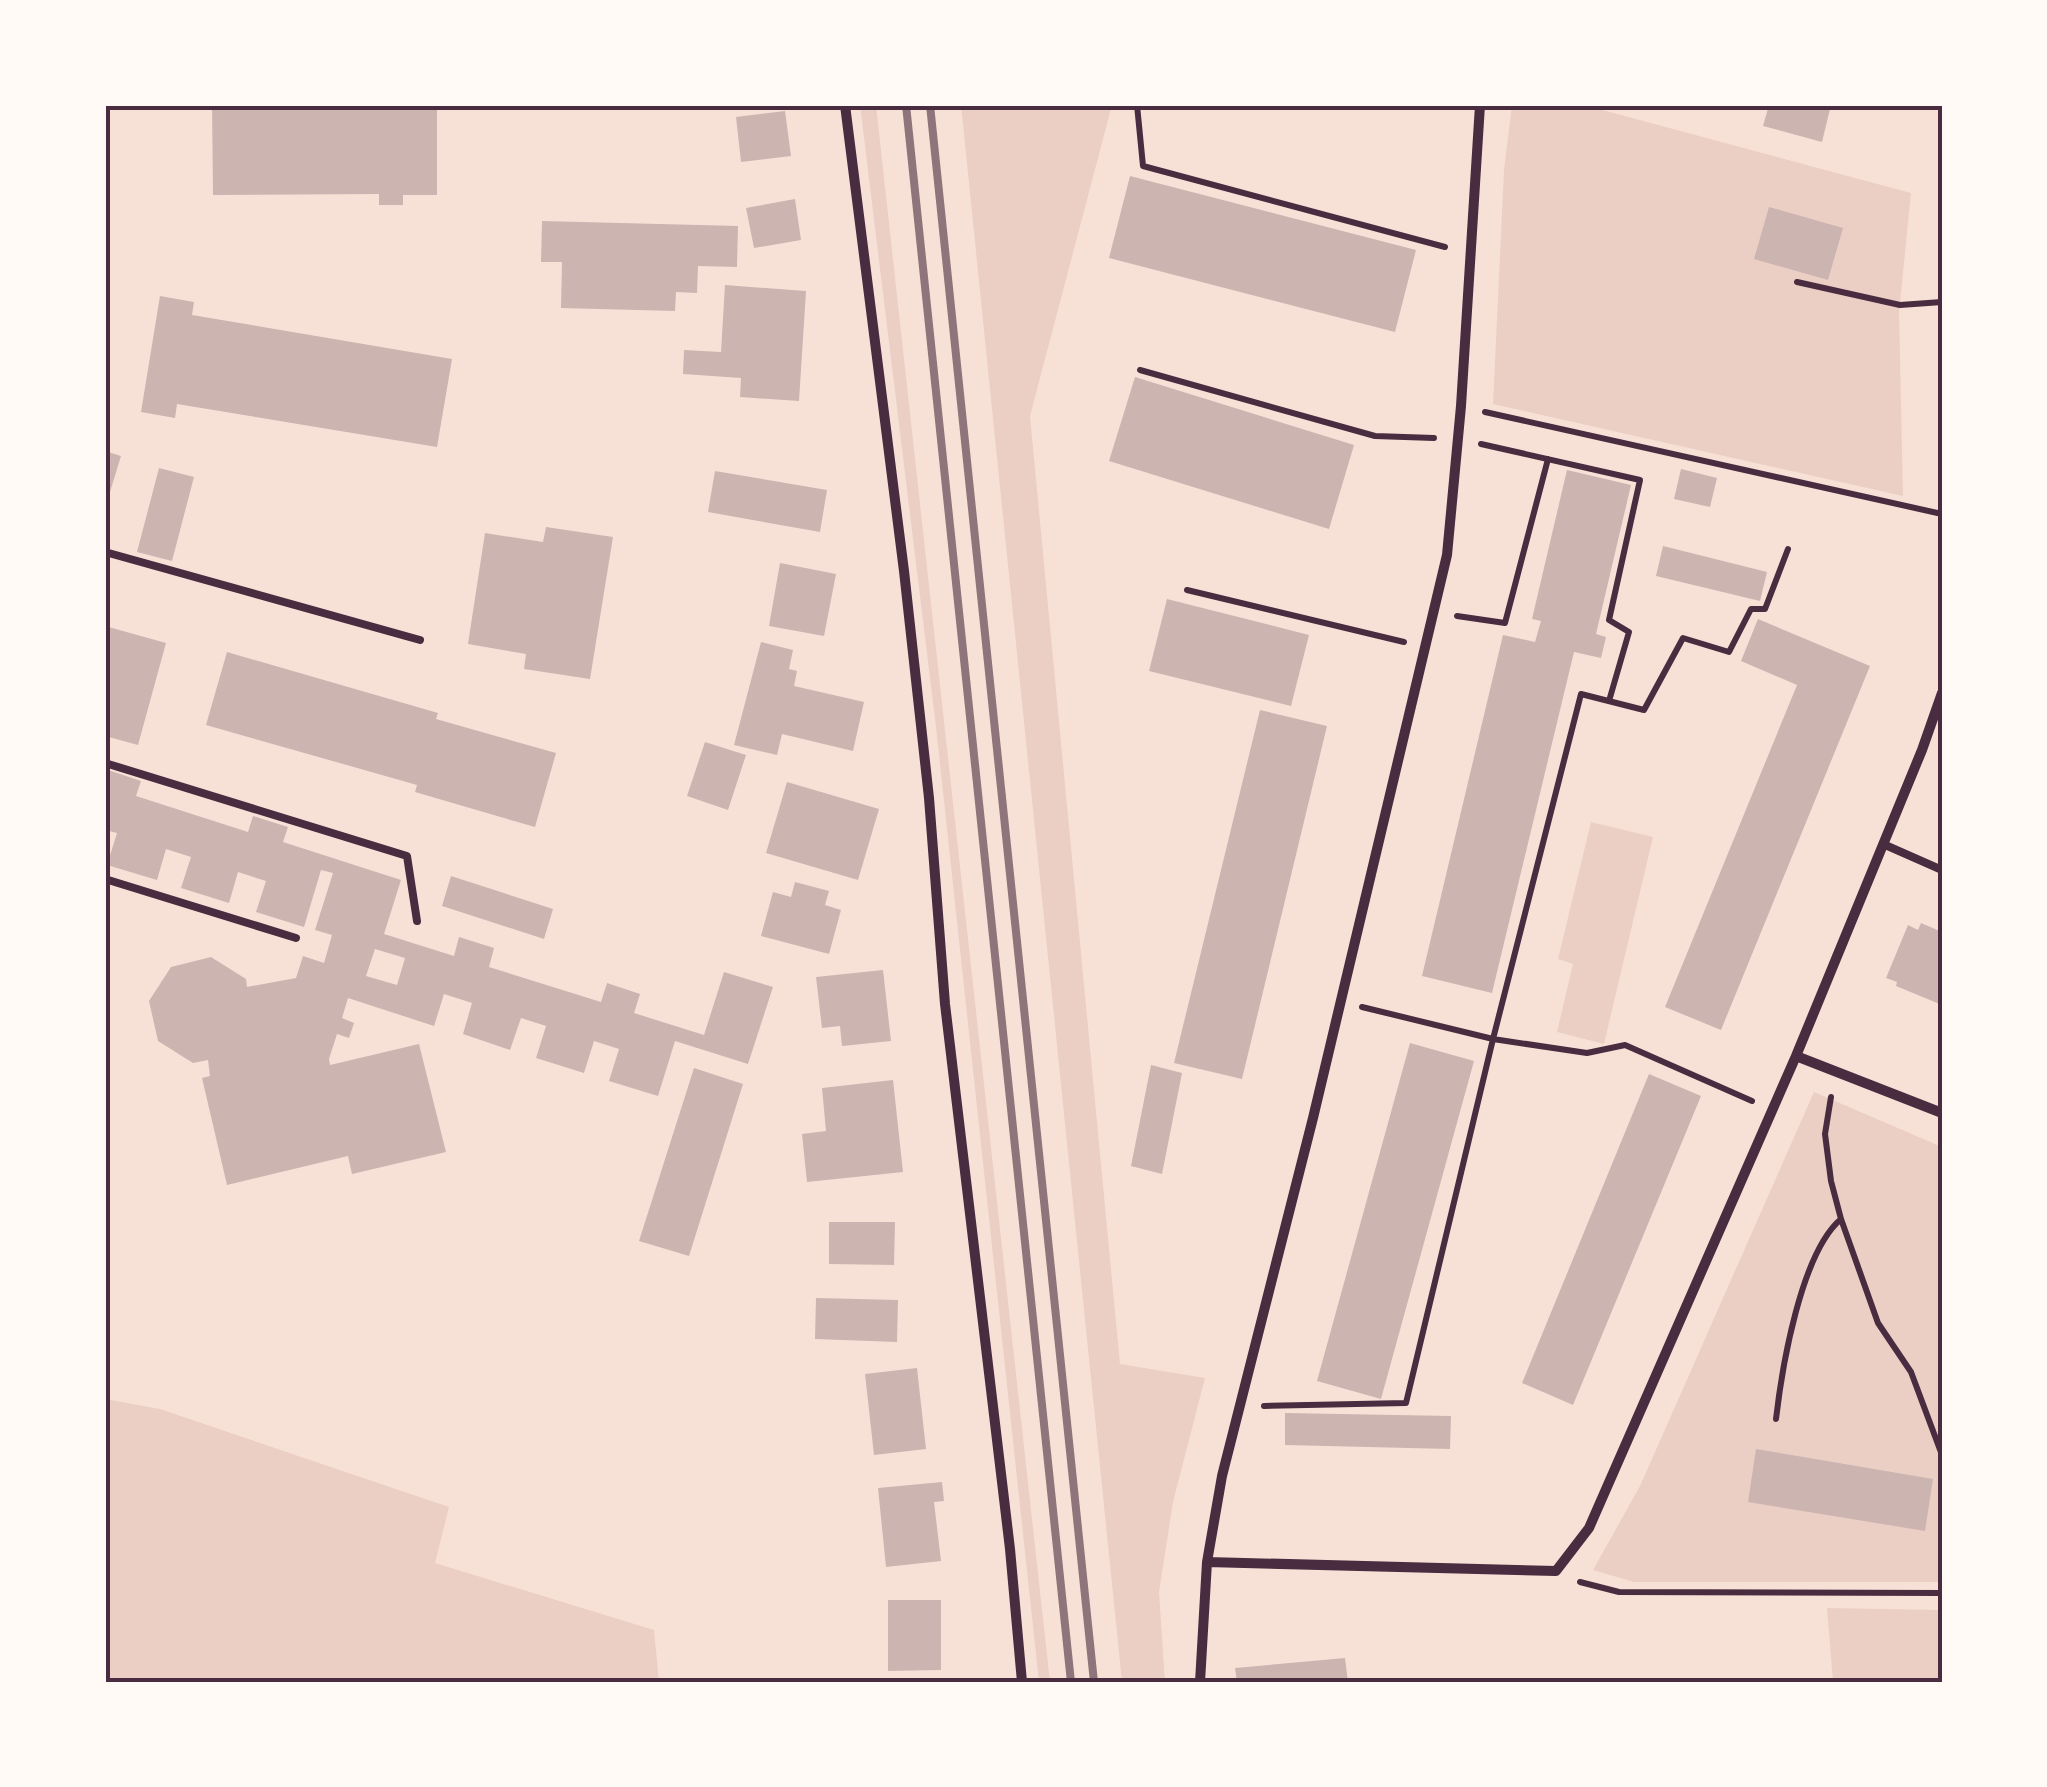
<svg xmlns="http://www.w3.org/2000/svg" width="2047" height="1787" viewBox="0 0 2047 1787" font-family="Poppins,sans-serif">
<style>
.green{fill:#ebcfc5}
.building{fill:#ccb4b1;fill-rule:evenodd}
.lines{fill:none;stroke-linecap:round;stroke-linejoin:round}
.path{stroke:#4a2c40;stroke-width:6}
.service{stroke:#4a2c40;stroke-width:8}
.minor{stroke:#4a2c40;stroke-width:10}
.rail{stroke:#8f747c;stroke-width:8}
.neatline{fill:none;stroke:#4a2c40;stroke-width:4}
</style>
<rect width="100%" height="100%" fill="#f7e1d7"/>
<path class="green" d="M860,105H876L1050,1682H1039L936,727Z
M961,105H1112L1030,416L1120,1364L1205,1378L1173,1502L1159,1592L1165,1682H1122Z
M1512,105H1584L1911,193L1899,313L1903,496L1493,404L1504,170Z
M1591,822L1653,837L1604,1044L1557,1032L1573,964L1558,959Z
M1814,1092L1942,1147V1582H1634L1593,1570L1640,1486Z
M105,1399L160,1409L449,1507L435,1563L654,1630L659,1682H105Z
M1827,1608L1942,1610V1682H1833Z"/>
<path class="building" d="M212,105H437V195H403V205H379V194L213,195Z
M1769,105H1831L1822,142L1763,126Z
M785,111L791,156L741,162L736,117Z
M1130,176L1416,250L1395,332L1109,258Z
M795,199L801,240L754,248L746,208Z
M1769,207L1843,228L1828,280L1754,259Z
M542,221L738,226L737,267L698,266L697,293L676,292L675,311L561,308L562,262H541Z
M725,285L806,291L799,401L740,397L741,378L683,374L684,350L721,352Z
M160,296L194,302L192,315L452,359L437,447L177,404L175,418L141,412Z
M1135,377L1354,445L1329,529L1109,461Z
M105,451L121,456L106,505H105Z
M159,468L194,477L172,561L137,552Z
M1681,469L1717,478L1710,507L1674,499Z
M1567,470L1631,485L1596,634L1606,637L1601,658L1574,652L1492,993L1422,976L1503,635L1535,642L1541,621L1532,619Z
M715,471L827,490L820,532L708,512Z
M546,527L613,537L590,679L524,669L526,654L468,644L485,533L543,542Z
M1663,546L1767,572L1760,601L1656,576Z
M780,563L836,574L824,636L769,626Z
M1167,599L1309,635L1291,706L1149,671Z
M1758,619L1870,666L1721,1030L1665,1007L1797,685L1741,661Z
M105,626L166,643L138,745L105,736Z
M761,642L793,650L789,669L797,671L794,686L864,702L853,751L782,734L777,755L734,745Z
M227,652L438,713L436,719L556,753L535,827L415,792L417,785L206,725Z
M1260,710L1327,726L1242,1079L1174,1063Z
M705,742L746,755L728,810L687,796Z
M105,769L141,781L136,796L248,832L253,816L288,827L283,842L401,880L384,934L454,956L459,937L494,948L489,967L601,1002L607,983L640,994L634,1013L704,1035L724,972L773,987L748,1064L675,1041L658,1096L609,1081L619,1049L594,1041L584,1073L536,1058L546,1026L521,1018L510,1050L463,1034L472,1003L444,994L434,1026L348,998L342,1018L354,1023L349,1038L337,1034L329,1059L330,1065L419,1044L446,1152L352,1174L348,1156L227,1185L202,1078L210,1076L208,1060L193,1063L158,1041L149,1001L171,967L211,957L246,979L247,987L296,978L303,956L324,963L332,935L315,930L333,873L321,870L304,927L256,912L266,881L238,872L229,903L181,888L191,857L166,849L157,880L107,865L117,833L105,830ZM375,949L405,958L397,985L366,976Z
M787,782L879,809L858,880L766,853Z
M451,876L553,909L544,939L442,906Z
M795,882L829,891L825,905L841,910L829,954L761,936L773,892L791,897Z
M1921,923L1942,932V1005L1896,986L1897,982L1886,978L1908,925L1918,930Z
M883,970L891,1041L842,1046L840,1026L822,1028L816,977Z
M1410,1043L1474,1061L1381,1399L1317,1381Z
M1151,1065L1182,1073L1162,1174L1131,1166Z
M694,1068L743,1084L689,1256L639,1241Z
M1649,1074L1701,1096L1573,1405L1522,1383Z
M893,1080L903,1172L807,1182L802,1134L826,1131L822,1088Z
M829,1222H895L894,1265L829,1264Z
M816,1298L898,1300L897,1342L815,1339Z
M917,1368L926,1449L874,1455L865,1374Z
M1285,1413L1451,1416L1450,1449L1285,1445Z
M1756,1449L1933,1479L1925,1531L1748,1502Z
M942,1482L944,1501L934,1502L941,1561L886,1567L878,1488Z
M888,1600H941V1670L888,1671Z
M1345,1658L1348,1682H1237L1235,1668Z"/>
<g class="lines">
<path class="path" d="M1137,105L1143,166L1445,247
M1797,282L1900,305L1942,302
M1140,370L1375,436L1434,438
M1485,412L1942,514
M1481,444L1640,480L1609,620L1629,632L1609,701
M1187,590L1404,642
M1457,616L1505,623L1548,459
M1362,1007L1493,1039L1587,1053L1625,1045L1752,1101
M1831,1097L1825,1134L1831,1181L1841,1219L1878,1323L1911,1372L1942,1455
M1264,1406L1406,1403L1493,1039L1581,694L1644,710L1683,638L1729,652L1751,609H1765L1788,549
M1776,1419C1782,1367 1801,1253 1841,1219
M1580,1582L1619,1592L1942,1593"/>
<path class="service" d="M105,552L420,640
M105,763L407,856L417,921
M1883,844L1942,870
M105,879L296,938"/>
<path class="minor" d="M845,105L904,571L929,798L945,1004L1010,1549L1022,1682
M1796,1056L1942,1113
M1207,1562L1556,1571L1589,1528L1796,1056L1922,750L1942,693
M1200,1682L1207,1562L1222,1476L1313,1118L1447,555L1461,406L1480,105"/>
<path class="rail" d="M906,105L1071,1682
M930,105L1094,1682"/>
</g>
<rect width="2047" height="1787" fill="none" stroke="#fffaf5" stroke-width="215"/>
<rect x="108" y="108" width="1832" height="1572" class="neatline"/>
</svg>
